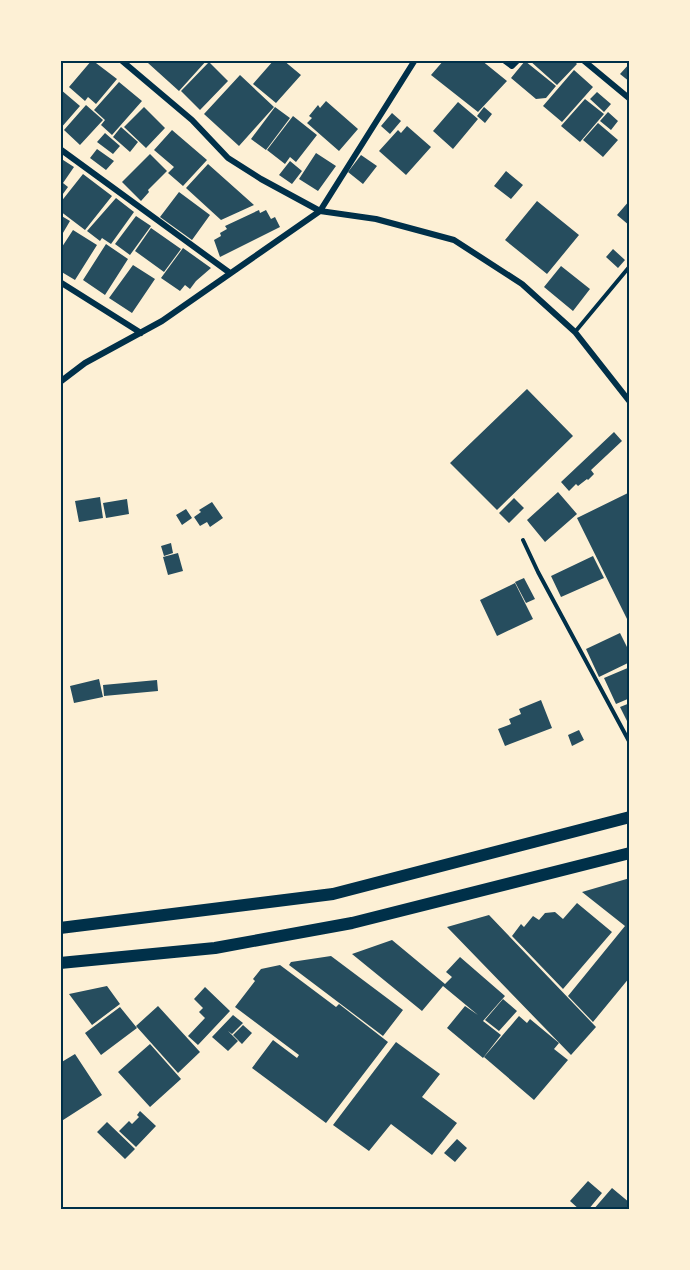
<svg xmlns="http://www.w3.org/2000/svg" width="690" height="1270" viewBox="0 0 690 1270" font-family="'Fira Sans',sans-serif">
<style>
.building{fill:#264d5e}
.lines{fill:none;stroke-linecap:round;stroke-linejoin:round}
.service{stroke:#003049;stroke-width:4}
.minor{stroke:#003049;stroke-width:6}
.trunk{stroke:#003049;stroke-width:12}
.neatline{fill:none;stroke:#003049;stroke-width:2}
</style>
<rect width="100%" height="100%" fill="#fdf0d5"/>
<path class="building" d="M92,60L117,79L96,104L88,97L85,101L69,87Z
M150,60H207L179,91L148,63Z
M274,60H283L301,75L276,103L253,84Z
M444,60H481L507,81L478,112L431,75Z
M529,60H573L577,64L557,85Z
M525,61L556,86L546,98L536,99L511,78Z
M209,62L228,81L200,110L181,91Z
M630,63V82L620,74Z
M574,70L593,87L562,122L543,106Z
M240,75L274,107L239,146L204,114Z
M119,82L142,101L112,135L101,125L105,120L94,110Z
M60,89L80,106L60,129Z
M597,92L611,104L604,112L590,99Z
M585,99L604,114L580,142L561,126Z
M326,101L358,129L339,151L307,123L312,118L309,116L318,105L320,108Z
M458,102L478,119L453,149L433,131Z
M86,105L103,120L80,145L64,130Z
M144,107L165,128L146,148L124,127Z
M275,107L290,118L266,150L251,139Z
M484,107L492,114L485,123L477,116Z
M608,112L618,121L611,130L600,121Z
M392,113L401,121L390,134L381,126Z
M293,116L317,135L296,162L290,157L285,164L267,150Z
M598,123L618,140L603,157L583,140Z
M407,126L431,147L406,175L379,151L398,130L401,133Z
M121,127L138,142L130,152L113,137Z
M172,130L207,160L183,186L168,173L174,167L154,150Z
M105,133L120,146L113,154L97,142Z
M97,149L114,161L106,170L90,158Z
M316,153L336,166L318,191L299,179Z
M150,154L167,171L148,190L149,192L141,201L122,182Z
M361,155L377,166L363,184L348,172Z
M60,158L74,167L63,183L68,187L60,198Z
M290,161L302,171L292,184L279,175Z
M208,164L254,205L221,220L186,188Z
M506,171L523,185L511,199L494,186Z
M83,174L112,196L85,230L60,211V203Z
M179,192L210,215L192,240L160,217Z
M116,198L134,212L111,244L102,238L100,241L87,231Z
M630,200V226L617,215Z
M537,201L579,235L547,274L505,240Z
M259,210L260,213L266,210L271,219L275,217L280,227L220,257L214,240L221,236L220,233L227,229L225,226Z
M60,215L70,221L60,238Z
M136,216L151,226L130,255L115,244Z
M151,228L181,249L164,272L135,251Z
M73,230L97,245L75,280L60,271V250Z
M106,244L128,259L105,295L83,280Z
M183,248L211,268L196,281L190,289L185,285L180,291L161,278Z
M613,249L625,260L618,268L606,257Z
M133,265L155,279L132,313L109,298Z
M561,266L590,289L573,311L544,287Z
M527,389L573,436L497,510L450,463Z
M614,432L622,441L591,470L594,474L588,480L587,479L578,486L576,484L569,491L561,482Z
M558,492L577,514L545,542L527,520Z
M630,492V620L628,621L577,518Z
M100,497L103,518L79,522L75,501Z
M514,498L524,508L509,523L499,513Z
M127,499L129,514L106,518L103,503Z
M212,502L223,518L210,527L207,522L200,526L194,517L201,512L199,510Z
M186,509L192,518L182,525L176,515Z
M171,543L173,553L164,556L161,546Z
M178,553L183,571L168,575L163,557Z
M593,556L604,578L561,597L551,576Z
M524,578L535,599L526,603L515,582Z
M515,583L533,619L497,636L480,600Z
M620,633L630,653V662L599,677L586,649Z
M630,667V698L616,704L604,678Z
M99,679L103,697L74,703L70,686Z
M157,680L158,691L104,696L103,685Z
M541,700L552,728L505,746L498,729L511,724L509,719L521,714L519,709Z
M630,703V727L620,707Z
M579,730L584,740L572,746L568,735Z
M630,878V977L593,1022L568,996L625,926L582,892Z
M577,903L612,932L563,989L512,936L521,924L524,927L533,916L539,920L545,913L555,912L563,919Z
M489,915L596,1027L571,1055L447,927Z
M392,940L445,984L452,977L446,972L460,957L505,996L483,1021L501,1035L483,1058L447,1028L465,1006L478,1015L443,986L422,1011L352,954Z
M331,956L403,1010L383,1036L289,965L291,962Z
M280,965L336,1007L339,1004L388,1042L326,1123L252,1068L273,1040L297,1058L299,1055L235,1007L255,981L253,979L261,969Z
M107,986L120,1004L92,1025L69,994Z
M205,987L230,1011L198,1045L188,1036L205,1018L199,1012L203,1008L194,999Z
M503,999L517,1011L499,1031L485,1020Z
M158,1006L200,1052L178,1073L136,1026Z
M120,1007L137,1028L101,1055L85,1033Z
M233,1015L243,1023L232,1034L228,1031L238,1041L228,1051L212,1037Z
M519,1016L527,1023L530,1019L559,1043L554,1049L568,1060L534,1100L484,1057Z
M243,1025L252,1033L242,1044L233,1035Z
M396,1042L440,1074L422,1097L457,1123L432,1155L391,1124L369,1151L333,1125Z
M150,1044L181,1079L150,1107L118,1072Z
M75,1054L102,1095L60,1122V1063Z
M140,1111L156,1126L136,1147L119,1131L129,1121L132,1124L139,1117L137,1115Z
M107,1122L135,1149L125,1159L97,1132Z
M457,1139L467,1148L455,1162L444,1153Z
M588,1181L602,1193L588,1210H580L570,1201Z
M612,1188L630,1203L628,1210H593Z"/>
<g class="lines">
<path class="service" d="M575,332L630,266
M523,540L538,572L630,743"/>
<path class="minor" d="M121,60L192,120L228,158L261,179L320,211L376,219L454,240L522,284L575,332L630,402
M504,60L512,66L518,60
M583,60L630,99
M60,149L230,273
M60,282L141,333
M60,382L85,363L162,321L320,211L415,60"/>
<path class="trunk" d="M60,928L333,894L630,817
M60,963L215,948L352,923L630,853"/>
</g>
<rect width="690" height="1270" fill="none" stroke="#fdf0d5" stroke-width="123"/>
<rect x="62" y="62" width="566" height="1146" class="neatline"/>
</svg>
